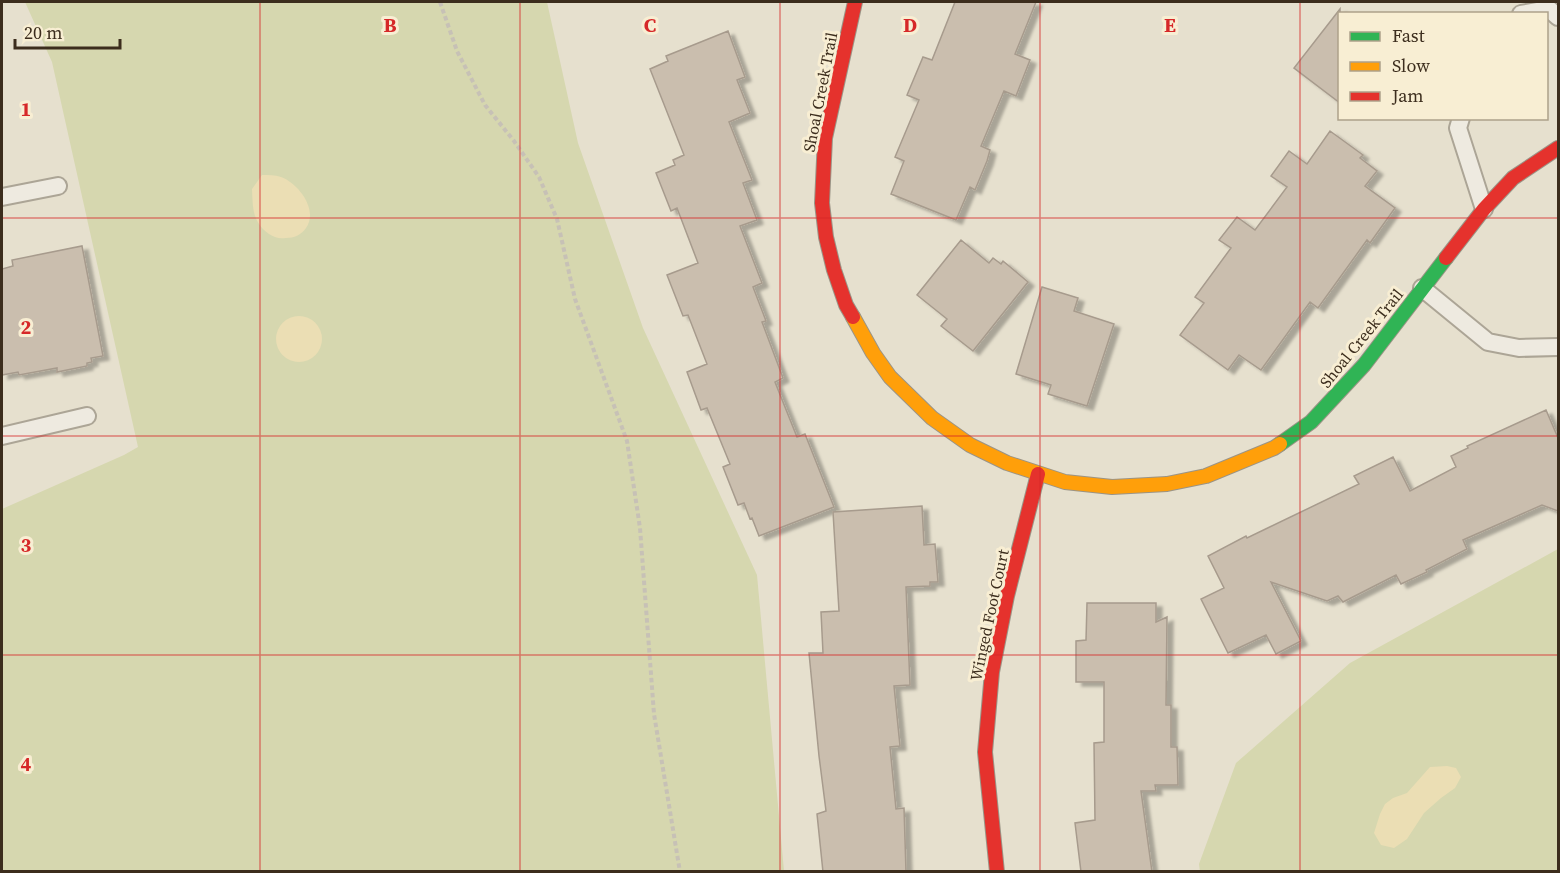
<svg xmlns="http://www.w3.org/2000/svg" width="1560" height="873" viewBox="0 0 1560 873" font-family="'Source Serif 4',serif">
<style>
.green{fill:#d6d7af}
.sand{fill:#ebdeb4}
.building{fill:#cabeae;stroke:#a79b8d;stroke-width:1.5;filter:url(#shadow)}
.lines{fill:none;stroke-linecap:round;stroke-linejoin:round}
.lane-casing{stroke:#aca596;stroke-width:20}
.fast-casing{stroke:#9b9486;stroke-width:16}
.slow-casing{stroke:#9b9486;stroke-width:16}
.jam-casing{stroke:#9b9486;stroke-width:16}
.path{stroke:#c7c1b6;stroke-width:4;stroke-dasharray:4.5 3;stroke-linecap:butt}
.lane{stroke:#eeeae0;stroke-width:16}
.fast{stroke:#30b455;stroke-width:14}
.slow{stroke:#ff9f0a;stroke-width:14}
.jam{stroke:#e5322d;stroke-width:14}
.grid{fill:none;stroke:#d62828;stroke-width:1.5;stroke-opacity:0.55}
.labels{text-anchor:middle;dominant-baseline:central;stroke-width:6;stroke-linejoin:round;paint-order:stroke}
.street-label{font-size:16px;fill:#3c2d1d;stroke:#f8eed3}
.grid-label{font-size:20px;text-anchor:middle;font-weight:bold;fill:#d62828;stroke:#f8eed3;stroke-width:6;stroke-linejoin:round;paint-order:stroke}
</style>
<defs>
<filter id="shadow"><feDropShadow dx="6" dy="4" stdDeviation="1.5" flood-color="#0004"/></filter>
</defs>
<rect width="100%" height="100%" fill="#e6e0ce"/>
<path class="green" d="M25,2H547L578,143L643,328L757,575L784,871H2V509L124,455L138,447L52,62Z
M1558,549V871L1200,872L1199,864L1236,763L1350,663Z"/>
<path class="sand" d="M262,175C268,175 275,175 281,177C298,183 319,210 306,228C301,235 294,238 286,238C279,239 276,238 269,234C252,222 253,208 252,189Z
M276 339a23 23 0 1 1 46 0a23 23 0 1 1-46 0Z
M1447,766L1456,768L1461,777L1455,788L1441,798L1424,813L1407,839L1394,848L1381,845L1374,833L1380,814L1385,804L1393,798L1407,793L1430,767Z"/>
<path class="building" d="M955,2H1036L1015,54L1030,60L1016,96L1004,91L981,146L990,150L987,161L975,190L970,187L956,220L891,194L904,161L895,157L919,100L907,95L923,57L932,60Z
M1340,9V103L1294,68Z
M728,31L745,77L737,80L750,113L729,122L752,180L743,183L757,220L740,226L762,283L753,287L766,321L762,322L783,378L775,382L797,437L805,434L834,507L759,536L752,518L750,519L744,503L738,505L723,467L730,464L707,408L701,410L687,372L707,364L688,315L683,316L667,275L698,263L677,208L671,211L656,173L675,165L673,160L684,155L650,69L668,61L666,56Z
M1330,131L1363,155L1360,158L1377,171L1365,186L1395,208L1370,243L1367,240L1318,308L1310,302L1261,370L1239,355L1228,370L1180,335L1204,303L1195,297L1231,248L1219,240L1237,217L1255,230L1287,187L1271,176L1289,151L1307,164Z
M961,240L989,263L993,258L1001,264L1003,261L1028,282L973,351L941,326L947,319L917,295Z
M82,246L103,356L91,358L92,362L87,363V366L57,372V368L19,375L18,372L2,375V269L13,266L12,260Z
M1042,287L1078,298L1074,311L1114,324L1087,406L1048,394L1051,385L1016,374Z
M1546,410L1558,438V511L1542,505L1463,540L1467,549L1426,570L1427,572L1401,584L1396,575L1343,602L1338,596L1327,601L1271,582L1301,641L1276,654L1266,635L1228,653L1201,599L1224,588L1208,556L1246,536L1247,538L1359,484L1354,476L1393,457L1410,491L1456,467L1451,456L1468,448L1467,446Z
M922,506L924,545L935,544L938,582H930V586L906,587L910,685L894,686L900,746L890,747L896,809L904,808L906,872H823L817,814L826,811L819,756L809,653H823L821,612L839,611L833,512Z
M1087,603H1156V622L1167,617L1166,705H1171V747H1177L1178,785H1155L1156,791H1141L1152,872H1081L1075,823L1095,820L1094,743L1104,742V682H1076V641L1086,640Z"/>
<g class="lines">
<defs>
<path id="lane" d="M1521,14L1549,9L1558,17
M1461,118L1458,128L1484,209
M2,197L58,186
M1422,288L1488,342L1519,348L1558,347
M2,436L87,416"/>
<path id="fast" d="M1280,444L1311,422L1364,365L1446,258"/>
<path id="slow" d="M853,317L873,353L890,377L932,418L970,445L1007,463L1065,482L1112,487L1167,484L1206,476L1274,448L1280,444"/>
<path id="jam" d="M1446,258L1484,209L1513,178L1558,148
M853,317L846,305L834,270L826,237L822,203L825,138L855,2
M997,872L985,752L992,672L1007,596L1038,474"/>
</defs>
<use href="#lane" class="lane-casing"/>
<use href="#fast" class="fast-casing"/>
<use href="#slow" class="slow-casing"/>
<use href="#jam" class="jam-casing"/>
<path class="path" d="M440,2L457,51L485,105L514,141L539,177L557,219L575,299L627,441L640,528L654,714L680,872"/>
<use href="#lane" class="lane"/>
<use href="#fast" class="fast"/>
<use href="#slow" class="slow"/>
<use href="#jam" class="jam"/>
</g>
<path class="grid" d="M260,2V872M520,2V872M780,2V872M1040,2V872M1300,2V872M2,218H1558M2,436H1558M2,655H1558"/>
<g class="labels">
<g class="street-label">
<text transform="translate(820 92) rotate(-79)">Shoal Creek Trail</text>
<text transform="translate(1361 338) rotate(-51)">Shoal Creek Trail</text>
<text transform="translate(989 615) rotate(-78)">Winged Foot Court</text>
</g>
</g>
<g class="grid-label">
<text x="390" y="32">B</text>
<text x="650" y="32">C</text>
<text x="910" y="32">D</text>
<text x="1170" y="32">E</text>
<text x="26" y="116">1</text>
<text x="26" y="334">2</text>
<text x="26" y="552">3</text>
<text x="26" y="771">4</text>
</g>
<rect width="1560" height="873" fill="none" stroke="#3c2d1d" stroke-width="6"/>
<rect x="1338" y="12" width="210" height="108" fill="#f8eed3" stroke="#ada18a" stroke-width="1.5"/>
<rect x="1350" y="32" width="30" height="9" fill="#30b455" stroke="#ada18a" stroke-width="1.5"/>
<text x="1392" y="42" font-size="18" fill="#3c2d1d">Fast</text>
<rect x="1350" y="62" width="30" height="9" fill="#ff9f0a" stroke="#ada18a" stroke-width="1.5"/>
<text x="1392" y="72" font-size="18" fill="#3c2d1d">Slow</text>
<rect x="1350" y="92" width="30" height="9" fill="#e5322d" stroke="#ada18a" stroke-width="1.5"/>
<text x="1392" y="102" font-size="18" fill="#3c2d1d">Jam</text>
<path d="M15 39v9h105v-9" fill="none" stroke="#3c2d1d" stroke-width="3"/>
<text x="24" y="39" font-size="18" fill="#3c2d1d" stroke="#f8eed3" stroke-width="4.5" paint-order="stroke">20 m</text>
</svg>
